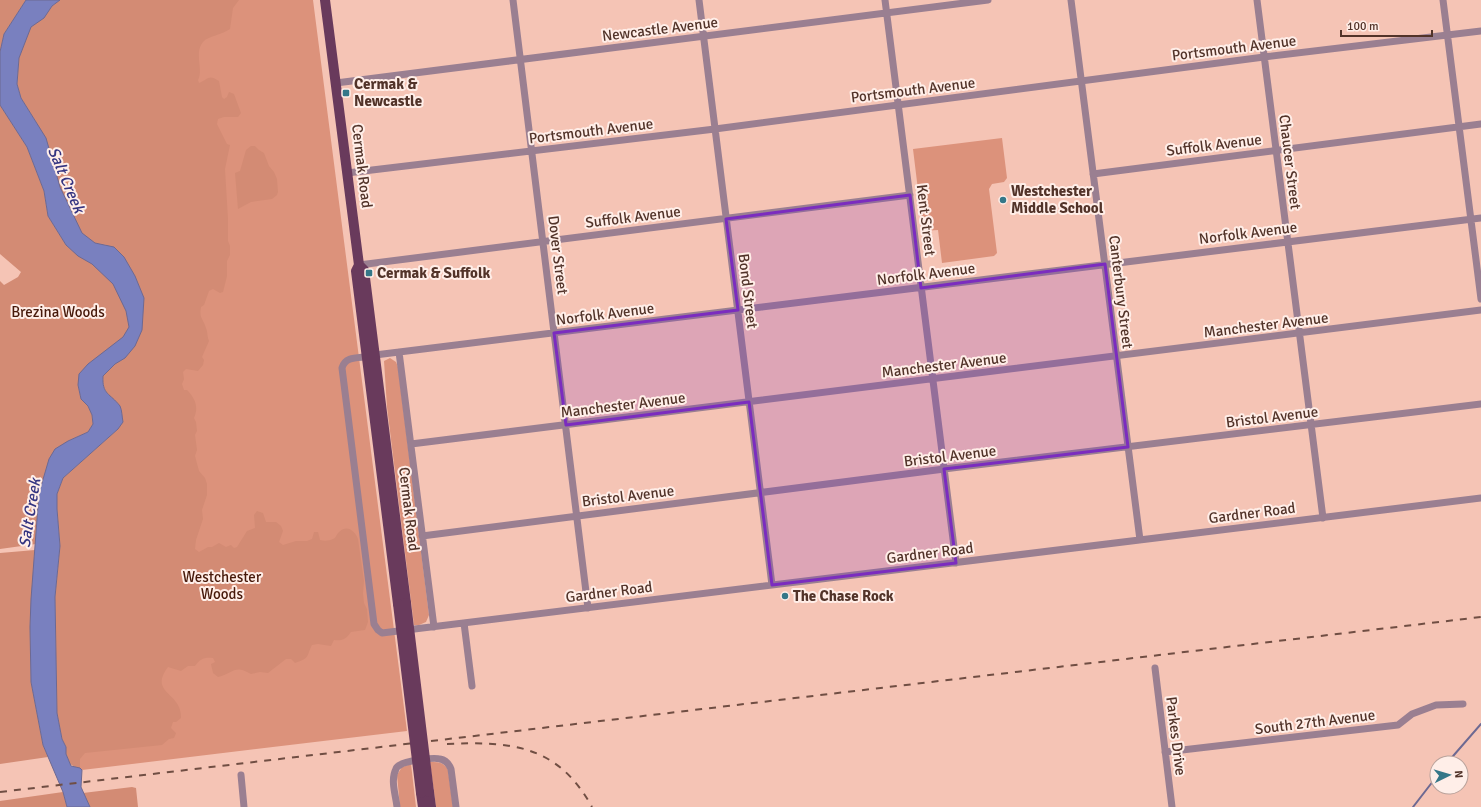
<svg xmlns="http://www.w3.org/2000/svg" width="1481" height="807" viewBox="0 0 1481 807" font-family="Signika,sans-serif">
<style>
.green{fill:#dc927b}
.forest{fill:#d38b74}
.water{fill:#7980bf;stroke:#6d6992}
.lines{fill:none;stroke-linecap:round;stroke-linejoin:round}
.stream{stroke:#6d6992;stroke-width:2}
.minor{stroke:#9a7f91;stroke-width:7}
.primary{stroke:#693a5c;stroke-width:10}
.rail{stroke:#704e43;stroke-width:2;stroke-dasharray:7 7;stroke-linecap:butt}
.primary-bridge{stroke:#693a5c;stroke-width:10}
.marked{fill:#7b2cbf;fill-opacity:0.2;stroke:#7b2cbf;stroke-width:3;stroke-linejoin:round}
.poi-dot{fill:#357788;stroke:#ffeee8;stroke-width:1.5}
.labels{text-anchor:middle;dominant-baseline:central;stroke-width:4;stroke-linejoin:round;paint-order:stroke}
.street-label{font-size:15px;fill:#523329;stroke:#ffeee8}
.poi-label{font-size:15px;font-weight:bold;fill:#523329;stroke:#ffeee8;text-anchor:start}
.park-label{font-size:15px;fill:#47190a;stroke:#ffeee8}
.water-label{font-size:16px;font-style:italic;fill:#343481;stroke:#ffeee8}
</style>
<rect width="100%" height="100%" fill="#f5c4b5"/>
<path class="green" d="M60,0H313L407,731L82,770L80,768L75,767L118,429L19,58L31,26Z
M1002,138L1007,178L1004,182L992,184L989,189L997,253L994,256L942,263L938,230L923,231L913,149Z
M390,358L396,362L398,367L429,615L426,622L419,625H414L387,407L384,361Z
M430,762C438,762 444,762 448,770L453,807H436Z
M411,764L416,807H400L397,775L402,767Z"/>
<path class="forest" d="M0,0H26L4,34L0,52Z
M60,0H239L233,8L230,29C223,34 207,37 204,41C193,52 204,69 198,80L199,83C209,79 208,74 219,81L222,97L224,99L227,97L229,92L234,94L241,113L238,117H224L218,119L217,124L227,144L230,145L225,169L228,219V241L230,246V255L227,261V276L223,292L220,293L213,289L209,291L204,305L201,307C199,319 203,318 206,328C208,333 207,337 209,341L202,357L204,360L203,365L198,371L186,369L183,372L184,379L182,384L184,390H187C195,398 199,407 194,418L196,422L197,431L195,435L197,450L195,456L199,471L205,478L207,484V495L202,510L203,519L196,540L195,549L199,552L208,547H212L219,543L226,547L231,545L234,548L237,547L247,531L255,528L254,515L257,511L263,513L266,522H276L281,526L283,531L279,542L283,545L296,541H307L312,539L314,532H318L320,540C324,541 329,541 333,539C336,538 336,535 339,532C347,524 355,531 358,539L364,581L363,593L364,603L367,609L368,622L365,630L351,632C346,639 343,641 334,640L331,646L318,644L312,645C306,657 310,658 295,663L291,659H286L268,673L260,672L251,674C234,664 234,673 218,677L213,673L211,664L215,662L213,658C204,657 200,659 195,666H188L181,671L168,667C148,694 182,692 181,718L176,722H173L171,728L176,733L174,738L169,739L162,745L85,753L80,759V768L75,767L70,764L66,754V747L62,739L57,713L55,597L60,546L57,509V494L63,478L118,429L121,407C110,397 102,393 103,376L115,364L125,358L142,330L144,298L135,276L124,257L105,244L95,243L82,233L60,187L46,138L21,98L17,84L19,58L30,28L44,18L52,6Z
M0,105L27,147L44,191L48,216L66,245L78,256L92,264L113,284L126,311L129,327L123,337L109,348L78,385L81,399L88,406L92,415L93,424L88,432L68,441L39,493L36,544L0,549V281L4,285L18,277L21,272L0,254Z
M251,146H255L259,150L264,153L269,166L274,172L277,179L278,192L277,195L272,199L251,202L238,209L235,173L240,171L246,150Z
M35,550L30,627L31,682L43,745L48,757L0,764V553Z
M132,787L136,788L138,807H90L83,793Z
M63,792L67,807H0V801Z"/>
<path class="water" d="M26,0H60L52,6L44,18L31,27L19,58L17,84L21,98L46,138L60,187L82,233L95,243L114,247L124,257L135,276L144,298L142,330L135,346L125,358L115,364L103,376C102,395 110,393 120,406C122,410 122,417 123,422L118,429L63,478L57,494V509L60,546L55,597L57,713L62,739L66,747V754L71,766L80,768L82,770L81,787L90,807H67L63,792L43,745L31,682L30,627L31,599L39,493L49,459L55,449L68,441L88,432L93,424L92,415L88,406L81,399L78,385L79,374L88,364L123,337L129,327L126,311L113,284L92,264L78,256L66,245L48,216L44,191L27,147L0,105V52L4,34Z"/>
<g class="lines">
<path class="stream" d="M1447,763L1481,724
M1413,807L1437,776"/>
<path class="minor" d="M513,0L588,608
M699,0L772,585
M885,0L956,563
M1071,0L1140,540
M1257,0L1323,518
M1443,0L1481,299
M336,83L988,0
M347,173L715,129L1264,57L1481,31
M1093,174L1481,124
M359,265L910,195
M399,352L434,627
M375,355L1481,218
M366,357C356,358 345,357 342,368L374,624L378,630L382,633L1481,498
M411,444L1481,310
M422,536L952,468L1481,404
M464,623L472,686
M1155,668L1172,807
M1165,752L1398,725L1412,714L1436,705L1463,704
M241,775L244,807
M397,807C396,796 390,780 396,769C396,768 398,766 400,765C405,761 434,757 440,759C445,760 449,764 451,769L456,807"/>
<path class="primary" d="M325,0L359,265L356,271L398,604
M359,265L364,270L406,603
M429,792L431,807
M421,793L423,807"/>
<path class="rail" d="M447,744C511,741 558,745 592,807
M0,792L1481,617"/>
<path class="primary-bridge" d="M406,603L429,792
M398,604L421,793"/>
</g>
<path class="marked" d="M910,195L921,288L1105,264L1128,447L944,469L956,563L772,585L749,402L566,425L554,333L738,310L726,219Z"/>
<g class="poi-dot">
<rect x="342" y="89" width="8" height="8" rx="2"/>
<circle cx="1003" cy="200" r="4"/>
<rect x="365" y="269" width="8" height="8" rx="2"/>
<circle cx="785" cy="596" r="4"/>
</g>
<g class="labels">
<g class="street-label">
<text transform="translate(660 29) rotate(-7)">Newcastle Avenue</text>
<text transform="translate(1234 48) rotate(-7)">Portsmouth Avenue</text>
<text transform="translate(913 90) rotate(-7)">Portsmouth Avenue</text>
<text transform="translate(591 131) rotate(-7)">Portsmouth Avenue</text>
<text transform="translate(1214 145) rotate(-7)">Suffolk Avenue</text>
<text transform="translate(1290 162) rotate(83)">Chaucer Street</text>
<text transform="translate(362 166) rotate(83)">Cermak Road</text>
<text transform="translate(633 217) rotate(-7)">Suffolk Avenue</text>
<text transform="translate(926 220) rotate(83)">Kent Street</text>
<text transform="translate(1248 233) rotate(-7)">Norfolk Avenue</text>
<text transform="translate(558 255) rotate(83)">Dover Street</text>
<text transform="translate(926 274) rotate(-7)">Norfolk Avenue</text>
<text transform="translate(748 291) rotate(83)">Bond Street</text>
<text transform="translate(1121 292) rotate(83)">Canterbury Street</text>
<text transform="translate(605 314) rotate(-7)">Norfolk Avenue</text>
<text transform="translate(1266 325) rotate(-7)">Manchester Avenue</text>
<text transform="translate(944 365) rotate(-7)">Manchester Avenue</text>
<text transform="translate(623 405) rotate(-7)">Manchester Avenue</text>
<text transform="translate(1272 417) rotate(-7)">Bristol Avenue</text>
<text transform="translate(950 456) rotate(-7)">Bristol Avenue</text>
<text transform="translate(628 496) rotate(-7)">Bristol Avenue</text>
<text transform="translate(409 509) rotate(83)">Cermak Road</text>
<text transform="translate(1252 513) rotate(-7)">Gardner Road</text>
<text transform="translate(930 553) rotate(-7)">Gardner Road</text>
<text transform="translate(609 592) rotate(-7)">Gardner Road</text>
<text transform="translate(1315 722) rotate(-7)">South 27th Avenue</text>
<text transform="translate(1176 736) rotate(83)">Parkes Drive</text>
</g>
<g class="poi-label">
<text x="354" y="84">Cermak &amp;<tspan x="354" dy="17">Newcastle</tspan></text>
<text x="1011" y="191">Westchester<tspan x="1011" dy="17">Middle School</tspan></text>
<text x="377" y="273">Cermak &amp; Suffolk</text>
<text x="793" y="596">The Chase Rock</text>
</g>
<g class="park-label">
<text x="58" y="312">Brezina Woods</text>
<text x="222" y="577">Westchester<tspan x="222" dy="17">Woods</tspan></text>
</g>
<g class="water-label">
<text transform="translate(66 180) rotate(67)">Salt Creek</text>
<text transform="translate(30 513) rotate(-81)">Salt Creek</text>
</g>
</g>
<g transform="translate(1449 775) rotate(85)"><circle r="19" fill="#ffeee8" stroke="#baa39c"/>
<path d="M0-3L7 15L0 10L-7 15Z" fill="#357788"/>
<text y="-6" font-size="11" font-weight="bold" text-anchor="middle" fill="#523329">N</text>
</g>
<path d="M1341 30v6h91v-6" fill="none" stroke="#523329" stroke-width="2"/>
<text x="1347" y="30" font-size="12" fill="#523329" stroke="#ffeee8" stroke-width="3" paint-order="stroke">100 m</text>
</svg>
